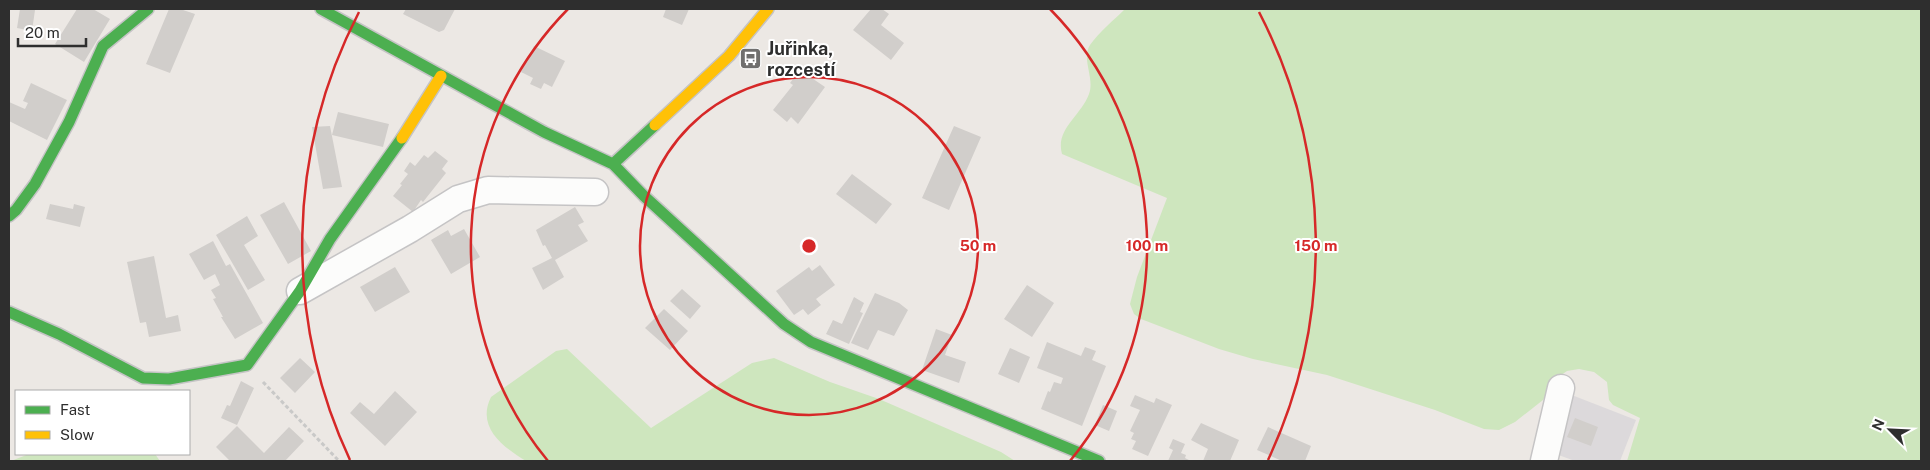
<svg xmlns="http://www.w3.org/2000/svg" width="1930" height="470" viewBox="0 0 1930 470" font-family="'Public Sans',sans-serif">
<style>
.industrial{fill:#dcd9db}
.green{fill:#cee6be}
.building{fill:#d1cecb}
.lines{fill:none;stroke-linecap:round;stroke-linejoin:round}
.street-casing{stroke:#c5c4c5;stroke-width:29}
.fast-casing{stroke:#c5c4c5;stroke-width:14}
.slow-casing{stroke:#c5c4c5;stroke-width:14}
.path{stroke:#c9c9c8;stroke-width:3;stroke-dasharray:4 2.5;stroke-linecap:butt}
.street{stroke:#fcfcfb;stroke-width:26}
.fast{stroke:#4caf50;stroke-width:11}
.slow{stroke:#ffc107;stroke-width:11}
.ring{fill:none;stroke:#d62828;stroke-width:2.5}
.labels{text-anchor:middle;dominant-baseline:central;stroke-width:4;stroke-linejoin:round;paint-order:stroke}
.poi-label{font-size:18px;font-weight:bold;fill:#2e2e2e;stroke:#fff;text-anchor:start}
.centre{fill:#d62828;stroke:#fff;stroke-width:2.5}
.ring-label{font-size:15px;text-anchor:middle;font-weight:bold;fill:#d62828;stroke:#fff;stroke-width:4;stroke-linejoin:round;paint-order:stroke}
</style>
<rect width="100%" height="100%" fill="#ece8e4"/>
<path class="industrial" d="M1564,392L1636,420L1620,461H1575L1553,453Z"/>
<path class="green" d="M1125,9H1921V461H1627L1640,418L1613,405L1609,400L1607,382L1594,372L1579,369L1567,371L1554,380L1543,400L1515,422L1499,430L1484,429L1435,410L1327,375L1253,359L1219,349L1141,319L1134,314L1130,304L1137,277L1167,198L1062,154C1055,129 1081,116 1089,94C1095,78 1081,59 1090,45C1098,33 1115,19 1125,9Z
M567,349L651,428L752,363L774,358L830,382L879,399L1001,452L1015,461H526C503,447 476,427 491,397L556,351Z
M29,454H155L160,461H11Z"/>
<path class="building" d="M20,9L35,10L32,31L17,28Z
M77,9H93L110,19L84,62L55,44Z
M169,9H180L195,14L170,73L146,64Z
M406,9H455L444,30L439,32L403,14Z
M666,9H689L682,25L663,17Z
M871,9H882L889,14L881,25L904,43L891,60L853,30Z
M534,46L565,61L552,87L544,83L541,89L530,84L533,78L521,72Z
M800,70L825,87L798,124L791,117L787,122L773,110L793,85L790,83Z
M31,83L67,100L47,140L9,121V102L25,109L28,103L23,101Z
M338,112L389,124L383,147L332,135Z
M330,126L342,187L323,189L312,127Z
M954,126L981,137L949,210L922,198Z
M435,151L448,161L442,169L446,173L423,202L421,200L413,212L393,196L402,185L400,184L408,174L404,171L410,162L415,166L424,155L428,158Z
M852,174L892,204L876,224L836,194Z
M284,202L311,251L288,264L260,215Z
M50,204L73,209L74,204L85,207L80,227L46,219Z
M575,207L584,222L578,225L588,241L555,260L564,277L543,290L532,268L552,258L545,245L543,246L536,230Z
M247,216L258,236L244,245L265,280L248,290L216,235Z
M464,229L480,257L451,274L431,240L448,230L451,236Z
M213,241L226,266L230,264L263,323L235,339L221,317H223L213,299L216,298L211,290L220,285L215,274L204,280L189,254Z
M154,256L166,318L178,315L181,331L149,337L146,322L140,323L127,262Z
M820,265L835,285L816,299L821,305L808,315L803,309L794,315L776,291L809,267L812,271Z
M395,267L410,292L375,312L360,287Z
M1027,285L1054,303L1032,337L1004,319Z
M682,289L701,306L690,319L670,301Z
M875,293L899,303L908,310L894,336L878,330L868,350L851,343Z
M854,297L864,303L860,312L863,313L849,344L826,334L833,320L842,324Z
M664,309L688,331L670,350L645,328Z
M936,329L952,335L945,355L966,362L959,383L922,370Z
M1047,342L1081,356L1085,347L1096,351L1092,360L1106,366L1082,426L1041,409L1048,391L1050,392L1054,382L1061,384L1063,378L1037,368Z
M1010,348L1030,357L1019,383L998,374Z
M300,358L315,372L295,393L280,378Z
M241,381L254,388L237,425L221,418L227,405L230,406Z
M395,391L417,412L385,446L350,413L360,402L374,414Z
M1135,395L1154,403L1156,398L1172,405L1148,456L1132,449L1136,441L1131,439L1134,433L1130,431L1140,410L1130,406Z
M1103,405L1117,411L1109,431L1095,425Z
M1575,418L1598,427L1591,446L1567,437Z
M1201,423L1239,440L1230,461H1203L1208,449L1191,440Z
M237,426L264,453L289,427L304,441L285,461H230L216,447Z
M1268,427L1311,446L1305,461H1282L1257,450Z
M1173,439L1185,444L1181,453L1186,455L1185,458L1191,461H1168L1173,450L1169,448Z"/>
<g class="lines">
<defs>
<path id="street" d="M300,291L410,229L458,199L488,190L595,192
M1544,461L1561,388"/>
<path id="fast" d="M321,9L544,132L613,164
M655,125L613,164L644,196L784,324L811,342L1099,461
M9,216L16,210L35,184L69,122L103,46L148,9
M9,312L59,334L143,378L169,379L247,365L300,291L330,239L402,138"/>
<path id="slow" d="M655,125L729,56L768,9
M402,138L441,76"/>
</defs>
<use href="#street" class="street-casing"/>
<use href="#fast" class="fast-casing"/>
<use href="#slow" class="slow-casing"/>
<path class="path" d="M263,382L339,461"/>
<use href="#street" class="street"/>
<use href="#fast" class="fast"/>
<use href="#slow" class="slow"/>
</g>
<g class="ring">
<circle cx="809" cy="246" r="169"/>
<path d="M548 461A338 338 0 0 1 568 9M1050 9A338 338 0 0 1 1070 461"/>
<path d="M350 460A507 507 0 0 1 359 12M1259 12A507 507 0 0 1 1268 460"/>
</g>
<defs>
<symbol id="bus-square" viewBox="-11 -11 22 22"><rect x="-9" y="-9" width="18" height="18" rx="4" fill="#706f6e" stroke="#fff"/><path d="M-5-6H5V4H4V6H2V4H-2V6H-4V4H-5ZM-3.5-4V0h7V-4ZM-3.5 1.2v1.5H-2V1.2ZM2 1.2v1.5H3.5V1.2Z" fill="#fff"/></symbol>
</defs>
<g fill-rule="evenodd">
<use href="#bus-square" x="738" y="46" width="25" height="25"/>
</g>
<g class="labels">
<g class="poi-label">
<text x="767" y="48">Juřinka,<tspan x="767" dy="21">rozcestí</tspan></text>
</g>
</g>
<circle cx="809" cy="246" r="8" class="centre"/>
<g class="ring-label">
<text x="978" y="251">50 m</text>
<text x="1147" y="251">100 m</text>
<text x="1316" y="251">150 m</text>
</g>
<rect width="1930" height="470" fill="none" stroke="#2e2e2e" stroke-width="20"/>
<rect x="15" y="390" width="175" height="65" fill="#ffffff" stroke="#ababab"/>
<rect x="25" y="406" width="25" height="8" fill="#4caf50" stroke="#ababab"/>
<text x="60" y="415" font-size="15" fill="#2e2e2e">Fast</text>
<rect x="25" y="431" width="25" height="8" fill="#ffc107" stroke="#ababab"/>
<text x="60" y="440" font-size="15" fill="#2e2e2e">Slow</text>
<g transform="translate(1890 430) rotate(294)" stroke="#ffffff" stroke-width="4" paint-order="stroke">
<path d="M0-4L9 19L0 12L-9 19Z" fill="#2e2e2e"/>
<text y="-8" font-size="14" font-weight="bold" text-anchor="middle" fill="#2e2e2e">N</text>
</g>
<path d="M18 38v8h68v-8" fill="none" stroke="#2e2e2e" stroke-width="2.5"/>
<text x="25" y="38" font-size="15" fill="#2e2e2e" stroke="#ffffff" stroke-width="4" paint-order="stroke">20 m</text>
</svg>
